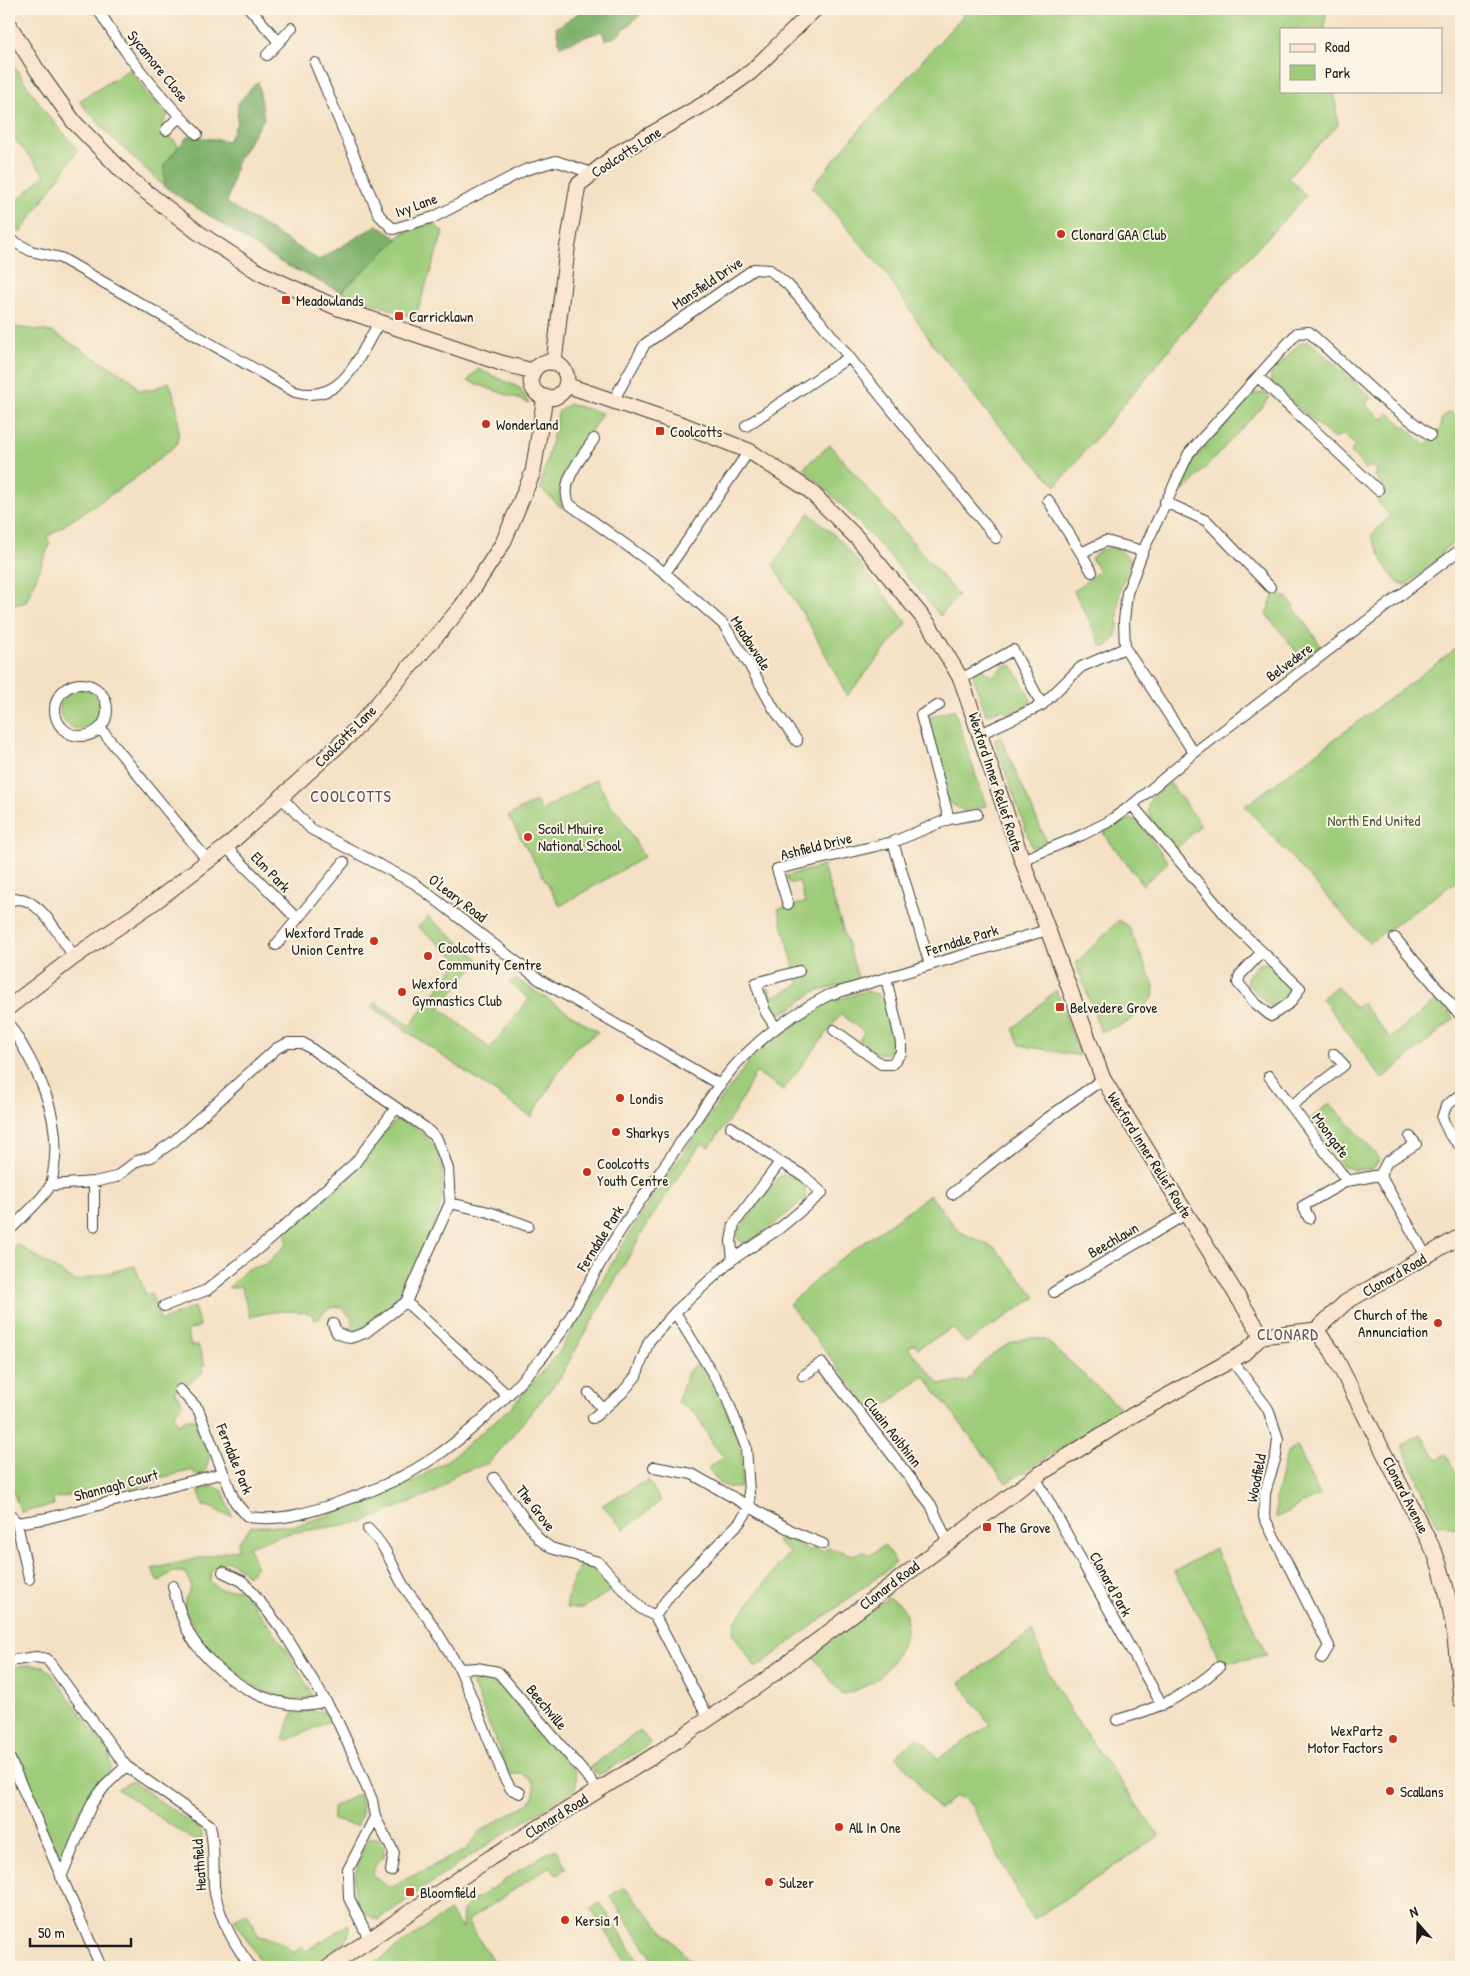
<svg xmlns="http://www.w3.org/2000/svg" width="1470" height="1976" viewBox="0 0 1470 1976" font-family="'Patrick Hand',sans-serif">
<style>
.green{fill:#9ecc7a;stroke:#5d744b}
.forest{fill:#7eb06a;stroke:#4d6643}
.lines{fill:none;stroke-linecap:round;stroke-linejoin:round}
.street-casing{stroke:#3c3935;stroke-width:12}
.secondary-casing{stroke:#3c3935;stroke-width:17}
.street{stroke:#fff;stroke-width:10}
.secondary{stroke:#fbe5cf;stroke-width:15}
.poi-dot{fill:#c8321e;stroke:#fcf5e5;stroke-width:2}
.labels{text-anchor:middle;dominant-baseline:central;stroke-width:4;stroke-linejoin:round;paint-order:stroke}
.street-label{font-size:15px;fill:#1c1c1c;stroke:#fcf5e5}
.poi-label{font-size:15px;fill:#1c1c1c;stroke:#fcf5e5;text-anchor:start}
.park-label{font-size:15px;fill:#4a5a3d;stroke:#fcf5e5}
.neighbourhood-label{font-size:16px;letter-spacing:1px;fill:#594d5d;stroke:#fcf5e5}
</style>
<rect width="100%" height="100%" fill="#fcf5e5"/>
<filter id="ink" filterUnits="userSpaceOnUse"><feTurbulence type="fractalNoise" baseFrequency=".02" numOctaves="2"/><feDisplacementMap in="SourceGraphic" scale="10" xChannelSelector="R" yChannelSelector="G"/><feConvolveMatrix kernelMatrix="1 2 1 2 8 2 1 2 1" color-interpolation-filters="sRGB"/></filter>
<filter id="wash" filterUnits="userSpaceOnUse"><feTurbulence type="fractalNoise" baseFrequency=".0096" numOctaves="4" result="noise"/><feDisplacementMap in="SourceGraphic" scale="20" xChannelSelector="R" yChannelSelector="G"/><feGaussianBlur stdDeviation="1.12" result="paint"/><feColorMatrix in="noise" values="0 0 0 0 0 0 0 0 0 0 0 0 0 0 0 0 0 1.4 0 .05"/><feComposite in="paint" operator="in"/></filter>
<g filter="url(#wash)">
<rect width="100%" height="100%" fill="#f4e0c4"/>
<path class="green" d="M969,9H1326L1325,29H1281V91H1334L1338,125L1288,177L1306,196L1221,287L1056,486L991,417L932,343L886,273L812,187L848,143Z
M9,59L47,114L78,150L20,233L9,223V208L45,175L9,132Z
M130,69L147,94L168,114L162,127L179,146L164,165L165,187L110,136L79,101Z
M434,223L443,233L415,318L341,292L403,233Z
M9,326L52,332L132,380L138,390H151L169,382C177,398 181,426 177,444L134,479L47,537L50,544L26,602L9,607Z
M1309,341L1371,397L1366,405L1381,419L1389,413L1426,445L1441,428V420L1449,411L1461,421V536L1442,551L1443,554L1438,559L1406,585L1399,584L1388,571L1371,536L1390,516L1377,501L1385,489L1375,476L1377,470L1371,466L1366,469L1351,452L1355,445L1343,434L1334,439L1271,384V374L1300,343Z
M478,369L520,388L529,403L468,381Z
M1264,393L1270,398L1185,490L1179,491L1194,459L1253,394Z
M569,404L602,413L561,480L559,497L562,508L540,488L559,411Z
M830,445L958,595L940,616C897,563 853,513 803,468Z
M809,513L841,541L907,623L847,696L812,629L773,565Z
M1111,547L1121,551L1132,561C1128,571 1122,581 1120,591C1115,611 1126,639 1103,648L1074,591L1099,571L1091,558L1098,552Z
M1279,592L1284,598L1286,596L1321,646L1303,660L1266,614L1273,596Z
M1461,645V878L1369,943L1245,806Z
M981,665L991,677L1005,665L1013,666L1031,700L1028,705L1009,715L1003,709L986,715L972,672Z
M60 709a20 20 0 1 1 40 0a20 20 0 1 1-40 0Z
M954,709L986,806L964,811L948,802L925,719Z
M1000,736L1047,843L1032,848L994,739Z
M596,779L610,804L620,815L644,857L560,906L508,816L536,801L541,811Z
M1170,783L1201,825L1176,849C1167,838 1139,815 1151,799C1155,793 1164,788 1170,783Z
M1126,819L1137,820L1168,862L1143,885L1103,833Z
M823,866L859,980L813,992L791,1009L779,1014L770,1007L763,990L769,988L773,997L799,985L778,909L805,903L799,881L789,884L786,876Z
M428,917L479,959L440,1008L490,1048L529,999L509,982L518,980L598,1032L574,1048L531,1117L372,1007L375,1002L410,1026L459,960L418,927Z
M1119,920L1128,926L1154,986L1153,998L1128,1022L1101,1032L1076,963Z
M1268,963L1288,985L1289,992L1277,1005L1269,1006L1247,984V977L1258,964Z
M1337,986L1355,1008L1361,1002L1390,1038L1438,999L1454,1019L1382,1079L1322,998Z
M1056,990L1080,1056L1020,1045L1013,1029Z
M866,991C874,993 880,994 884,1000C891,1009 895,1037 893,1048L885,1054L873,1052L859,1041L864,1032L841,1014L783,1090L756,1072L733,1115L709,1147L701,1143L649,1221L559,1379L489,1463L456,1474L437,1491L363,1522L290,1533L248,1546L257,1567L247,1576L236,1565L228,1561L218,1564L211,1571L210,1581L220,1590L242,1589L289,1653L313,1697C286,1708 238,1679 219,1660C210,1651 202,1640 196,1629C191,1622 184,1613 184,1605C184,1599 189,1593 191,1587L187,1574C176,1569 168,1573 160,1582L157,1581L152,1569L238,1549V1543L251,1526H294L326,1516L414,1481L451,1458L510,1408L558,1354L640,1216L712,1112L755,1054L823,1004Z
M1330,1103L1378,1156L1379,1160L1373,1169L1353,1170L1342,1165L1307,1121Z
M396,1121C410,1122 418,1129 428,1139C464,1175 426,1257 402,1291C390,1308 374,1322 357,1332L352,1331V1319L341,1307C330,1307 324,1309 319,1319L314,1320L312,1314C289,1309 272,1311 250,1317L241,1286L228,1288L246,1270L266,1264L287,1244L286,1232C310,1210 336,1189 358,1166C371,1152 381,1133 396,1121Z
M786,1175L796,1178L805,1186V1199L749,1244H743L738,1239V1233L742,1226L780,1176Z
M930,1195L959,1231L996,1249L1036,1297L966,1343L953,1328L918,1348L914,1344L908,1348L940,1384C948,1383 961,1383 967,1380C972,1378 977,1369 980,1365C995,1350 1024,1331 1046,1340L1119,1407L1120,1412L1006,1483L924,1376L874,1414L789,1304L839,1260Z
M16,1244L75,1281L135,1266L146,1295L151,1293L161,1321L194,1307L200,1326L187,1331L191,1346L198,1345L205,1365L201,1366L203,1372L186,1385L177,1388L175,1392L183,1404L173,1415L178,1424L187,1419H196L210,1454L205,1473L196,1476L193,1470L156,1479V1483L101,1495L98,1490L53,1499L54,1505L21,1512L9,1481V1252Z
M699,1363C719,1395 752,1449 740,1487C723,1491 718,1481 708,1468L724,1457L714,1446L695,1412L677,1403L689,1370Z
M1421,1434L1437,1460L1446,1455L1461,1481V1525L1455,1529L1441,1524L1438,1526L1402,1445Z
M1297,1446L1319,1495L1276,1518V1497L1287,1453Z
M648,1480L661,1501L624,1529L602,1505Z
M213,1486L223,1491L232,1516C221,1516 215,1506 203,1506L199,1490Z
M783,1533L797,1540V1545L809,1551L815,1548L824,1552L828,1547L853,1555L863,1551L870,1555L884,1545L896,1563L756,1668L733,1634L736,1620L789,1552L777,1542Z
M1215,1548L1267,1655L1221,1664L1205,1626L1174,1572Z
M580,1564L600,1573L615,1588L583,1608H566L570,1588Z
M888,1598C891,1599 896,1601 899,1603C921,1624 891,1671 871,1683C863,1688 852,1691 842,1695L812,1655Z
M1032,1631L1048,1672L1072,1714L1159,1836L1033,1920L971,1805L963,1798L955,1796L939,1810L896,1755L917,1738L926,1744L937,1759L990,1725L960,1682Z
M28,1665L44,1666L52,1674L110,1754L111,1769L89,1796L78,1815L64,1854L58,1856L50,1841L31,1789L9,1741V1668Z
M479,1673L494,1678L504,1687L531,1723L575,1771L577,1781L575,1789L470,1856L378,1920C341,1908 355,1863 369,1838C381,1836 385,1846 384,1857C366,1869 373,1883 392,1886L467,1849L480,1831L528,1804C535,1797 535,1791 533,1781L522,1774H509L472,1682L474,1676Z
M323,1711L330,1721L286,1741L283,1739L293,1712Z
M640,1730L651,1744L599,1775L589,1768Z
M132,1781L201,1830L203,1840H193L117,1789Z
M359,1794C363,1807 362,1815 357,1826L333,1820V1806Z
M556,1849L566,1868L557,1875L550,1866L467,1921L497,1967H369L449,1911L462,1929L463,1910L471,1902L543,1855Z
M624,1887L696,1967H658L610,1896Z
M600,1903L643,1967H629L591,1909Z
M247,1913L259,1936C274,1939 283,1942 293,1953L302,1947L306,1951L349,1924V1933L346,1942L310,1967H264L234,1919Z"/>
<path class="forest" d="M585,9H646L616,37L605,40L602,31L560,46L556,28Z
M258,81L264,118L237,161L227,203L319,260L377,225L398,239L341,292L280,262L165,187L164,165L188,136L228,141L237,123L238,103Z"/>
</g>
<g filter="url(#ink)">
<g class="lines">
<defs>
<path id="street" d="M98,9C125,56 159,95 197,134
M250,9L279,42
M267,55L292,28
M315,63L379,215L393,229L434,217L525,170L556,161L592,173
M166,130L180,116
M9,239L31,251L61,258L295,392C344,405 358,356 379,323
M1258,377L1378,490
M613,401L645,344L754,269L770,270L788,285L819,320L996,538
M746,426L848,358
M594,439C582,458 559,481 569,504L665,573L724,625L750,666L774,709L797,741
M1048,500L1081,553L1106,541L1143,551
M1165,502L1207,521L1270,587
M1081,553L1092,572
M665,573L749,451
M961,679L1013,650L1042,705
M55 710a26 26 0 1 1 52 0a26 26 0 1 1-52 0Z
M100,728L208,861
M980,734L1042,705L1081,667L1125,648
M1194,753L1125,648L1124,621L1127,593L1143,551L1189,453L1297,333L1309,332L1382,399L1430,435
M282,798L311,829L414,883L540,980L720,1085
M1132,805L1233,924L1300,988L1291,1002L1271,1016L1254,1002L1238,983L1240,975L1262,952
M949,819L977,814
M226,847L296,918
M1022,860L1082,835L1108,822L1132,805L1194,753L1461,549
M9,902C33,885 62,940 74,957
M788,904L777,869L893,842
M1395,938L1461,1016
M276,945L344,862
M930,965L893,842L949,819L921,715L939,705
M9,1024C36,1066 62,1114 54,1167C53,1172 53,1181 50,1186C43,1199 20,1219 9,1231
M776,1028L765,1011L756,983L799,971
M834,1030L881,1064H892L901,1053V1043L886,978
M1269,1076L1347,1181
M1461,1094L1446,1106L1442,1118L1450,1135L1461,1147
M1291,1106L1344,1065L1334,1054
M731,1127L780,1162
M1380,1175L1426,1256
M94,1182V1226
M51,1185L94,1182L116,1177L137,1161L151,1157L173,1142L277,1048L288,1043H303L424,1127L437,1139L444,1157L448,1169L450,1203L406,1302L507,1395
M952,1194L1045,1120L1103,1079
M450,1203L489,1212L528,1226
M1309,1218L1303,1206L1347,1181L1380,1175L1387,1162L1416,1144L1410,1137
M1054,1292L1186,1214
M164,1306L207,1290L271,1238L355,1163L396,1108
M333,1324L337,1333L350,1338L365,1333L406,1302
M1232,1360L1268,1409L1278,1439L1276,1456L1265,1493L1264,1517L1329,1646L1322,1658
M803,1376L821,1363L931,1505L947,1541
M180,1390L198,1409L235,1502L248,1517C285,1522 317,1510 351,1498C415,1477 460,1443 507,1396C526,1376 544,1357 560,1334C579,1305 593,1274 611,1245C633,1210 657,1177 680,1143C701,1113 720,1079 746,1054C770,1030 798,1011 829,995L1047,930
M589,1393L603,1409
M593,1418L622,1393L636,1376L649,1341L675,1312
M654,1467L692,1474L794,1532L823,1544
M1035,1477L1162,1705
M494,1478L540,1540L551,1548L598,1562L642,1609L655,1616
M9,1513L17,1523L48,1518L223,1473
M17,1523L29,1579
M368,1529C387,1547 391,1564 403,1585C412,1599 424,1611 433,1626C443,1640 450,1655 460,1669L477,1668L498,1672L598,1789
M223,1572L242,1581L250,1589L283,1631L336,1718L354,1757L372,1800L375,1817L348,1870L349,1898L369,1939
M173,1586C177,1604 182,1621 191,1637C217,1678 276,1717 325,1701
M9,1661L36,1657L47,1659L126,1766L210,1825C215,1846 213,1865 214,1886C217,1915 234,1944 251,1967
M460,1669L504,1777L511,1789L520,1793
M709,1719L655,1616L675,1588L740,1522L750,1507L746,1447L725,1394L675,1312L733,1259L780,1228L822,1193L804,1176L780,1162L734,1224L731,1241L733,1259
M1117,1720C1159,1708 1186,1696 1219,1667
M9,1757L101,1967
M375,1817L394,1853L391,1871
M61,1877L92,1803L105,1786L126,1766"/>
<path id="secondary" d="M9,25L37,70L74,122L131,180L199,233L260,273L338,308L501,363L533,371
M554,362L567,250L578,185L618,153L713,99L751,72L815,9
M531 380a18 18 0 1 1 36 0a18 18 0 1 1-36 0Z
M566,385L681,424L749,451L809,490L860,541L929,625L961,679L1022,860L1103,1079L1262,1336
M9,1007L74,957L156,901L226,847L352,733L413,663L462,606L503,543L533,472L545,397
M1316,1330L1332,1351L1435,1553C1453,1600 1457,1651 1461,1701
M329,1967L490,1858L658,1753L760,1684L1035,1477L1133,1415L1244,1353L1262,1336L1316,1330L1346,1302L1461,1236"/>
</defs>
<use href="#street" class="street-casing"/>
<use href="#secondary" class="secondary-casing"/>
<use href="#street" class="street"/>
<use href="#secondary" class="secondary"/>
</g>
</g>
<g class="poi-dot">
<circle cx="1061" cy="234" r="5"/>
<rect x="281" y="295" width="10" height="10" rx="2.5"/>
<rect x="394" y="311" width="10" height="10" rx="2.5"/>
<circle cx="486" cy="424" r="5"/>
<rect x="655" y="426" width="10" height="10" rx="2.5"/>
<circle cx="528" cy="837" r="5"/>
<circle cx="374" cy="941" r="5"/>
<circle cx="428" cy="956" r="5"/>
<circle cx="402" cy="992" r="5"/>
<rect x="1055" y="1002" width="10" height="10" rx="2.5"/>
<circle cx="620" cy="1098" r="5"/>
<circle cx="616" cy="1132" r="5"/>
<circle cx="587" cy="1172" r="5"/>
<circle cx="1438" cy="1323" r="5"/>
<rect x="982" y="1522" width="10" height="10" rx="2.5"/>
<circle cx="1393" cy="1739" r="5"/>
<circle cx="1390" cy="1791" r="5"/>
<circle cx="839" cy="1827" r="5"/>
<circle cx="769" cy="1882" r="5"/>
<rect x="405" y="1887" width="10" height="10" rx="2.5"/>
<circle cx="565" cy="1920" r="5"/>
</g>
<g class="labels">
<g class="street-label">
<text transform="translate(158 66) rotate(51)">Sycamore Close</text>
<text transform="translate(626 152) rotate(-33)">Coolcotts Lane</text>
<text transform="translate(416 205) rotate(-20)">Ivy Lane</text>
<text transform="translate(707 283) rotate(-34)">Mansfield Drive</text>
<text transform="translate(751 643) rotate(57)">Meadowvale</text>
<text transform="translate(1289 662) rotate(-37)">Belvedere</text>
<text transform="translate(345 736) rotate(-45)">Coolcotts Lane</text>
<text transform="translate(996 782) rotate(72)">Wexford Inner Relief Route</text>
<text transform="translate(816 846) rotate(-14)">Ashfield Drive</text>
<text transform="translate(271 872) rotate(46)">Elm Park</text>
<text transform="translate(458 898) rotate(37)">O'Leary Road</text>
<text transform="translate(962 940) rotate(-17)">Ferndale Park</text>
<text transform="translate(1331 1135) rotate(54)">Moongate</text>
<text transform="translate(1150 1155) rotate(58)">Wexford Inner Relief Route</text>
<text transform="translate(600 1238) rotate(-58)">Ferndale Park</text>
<text transform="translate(1113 1240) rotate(-30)">Beechlawn</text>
<text transform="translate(1394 1275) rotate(-30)">Clonard Road</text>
<text transform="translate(893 1432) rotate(52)">Cluain Aoibhinn</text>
<text transform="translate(235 1459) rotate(68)">Ferndale Park</text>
<text transform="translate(1256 1478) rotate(-79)">Woodfield</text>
<text transform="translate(116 1485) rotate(-15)">Shannagh Court</text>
<text transform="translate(1406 1495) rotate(63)">Clonard Avenue</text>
<text transform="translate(536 1508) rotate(52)">The Grove</text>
<text transform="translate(1111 1584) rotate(61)">Clonard Park</text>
<text transform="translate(889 1585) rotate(-37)">Clonard Road</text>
<text transform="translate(547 1707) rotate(50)">Beechville</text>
<text transform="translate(556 1816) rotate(-32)">Clonard Road</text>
<text transform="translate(199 1865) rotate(-94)">Heathfield</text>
</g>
<g class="poi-label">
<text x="1071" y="234">Clonard GAA Club</text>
<text x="296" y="300">Meadowlands</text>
<text x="409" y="316">Carricklawn</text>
<text x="496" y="424">Wonderland</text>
<text x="670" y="431">Coolcotts</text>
<text x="538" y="828">Scoil Mhuire<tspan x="538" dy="17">National School</tspan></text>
<text x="364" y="932" text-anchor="end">Wexford Trade<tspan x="364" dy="17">Union Centre</tspan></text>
<text x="438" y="947">Coolcotts<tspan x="438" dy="17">Community Centre</tspan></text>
<text x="412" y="983">Wexford<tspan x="412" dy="17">Gymnastics Club</tspan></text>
<text x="1070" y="1007">Belvedere Grove</text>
<text x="630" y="1098">Londis</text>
<text x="626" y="1132">Sharkys</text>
<text x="597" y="1163">Coolcotts<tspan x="597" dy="17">Youth Centre</tspan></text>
<text x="1428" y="1314" text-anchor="end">Church of the<tspan x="1428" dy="17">Annunciation</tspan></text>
<text x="997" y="1527">The Grove</text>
<text x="1383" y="1730" text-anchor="end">WexPartz<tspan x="1383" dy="17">Motor Factors</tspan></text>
<text x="1400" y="1791">Scallans</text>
<text x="849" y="1827">All In One</text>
<text x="779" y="1882">Sulzer</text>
<text x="420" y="1892">Bloomfield</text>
<text x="575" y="1920">Kersia 1</text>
</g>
<g class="park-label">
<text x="1374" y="820">North End United</text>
</g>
<g class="neighbourhood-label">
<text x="351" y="796">COOLCOTTS</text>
<text x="1288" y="1334">CLONARD</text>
</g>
</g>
<rect width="1470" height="1976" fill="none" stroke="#fcf5e5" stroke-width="30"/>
<rect x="1280" y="28" width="162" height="65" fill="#fcf5e5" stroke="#a29e95"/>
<rect x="1290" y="44" width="25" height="8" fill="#fbe5cf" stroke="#a29e95"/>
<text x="1325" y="52" font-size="15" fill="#1c1c1c">Road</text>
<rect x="1290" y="65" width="25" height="15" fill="#9ecc7a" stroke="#a29e95"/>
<text x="1325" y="78" font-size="15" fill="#1c1c1c">Park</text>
<g transform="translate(1418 1924) rotate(340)" stroke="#fcf5e5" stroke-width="4" paint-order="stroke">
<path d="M0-4L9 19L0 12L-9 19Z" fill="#1c1c1c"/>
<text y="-8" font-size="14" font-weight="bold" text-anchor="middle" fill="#1c1c1c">N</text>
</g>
<path d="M30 1938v8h101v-8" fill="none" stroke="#1c1c1c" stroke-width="2.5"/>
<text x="38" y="1938" font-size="15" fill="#1c1c1c" stroke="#fcf5e5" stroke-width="4" paint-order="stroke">50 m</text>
</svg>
